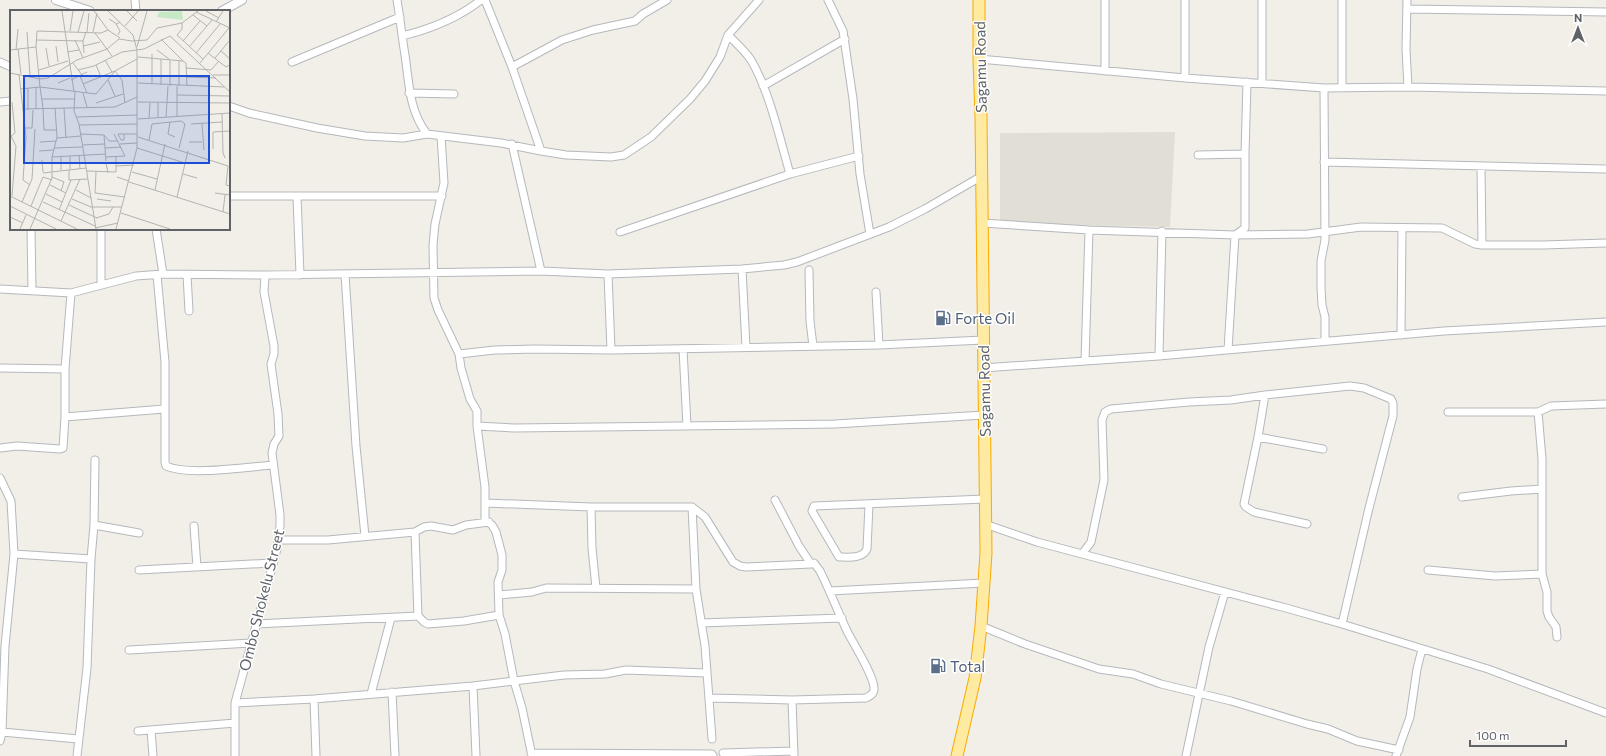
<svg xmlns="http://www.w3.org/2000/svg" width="1606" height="756" viewBox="0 0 1606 756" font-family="Commissioner,sans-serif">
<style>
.education{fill:#e1ded6}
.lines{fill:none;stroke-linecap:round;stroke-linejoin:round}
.minor-casing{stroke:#b5b8bc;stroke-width:9}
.tertiary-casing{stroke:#b5b8bc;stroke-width:10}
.trunk-casing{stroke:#f9ab00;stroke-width:13}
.minor{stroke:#fff;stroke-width:7}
.tertiary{stroke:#fff;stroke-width:8}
.trunk{stroke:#feeaa1;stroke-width:11}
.labels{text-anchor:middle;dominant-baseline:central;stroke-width:3;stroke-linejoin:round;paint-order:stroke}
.street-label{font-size:15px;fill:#5f6368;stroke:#fff}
.service-label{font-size:15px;fill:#4e5e75;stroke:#fff;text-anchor:start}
.inset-road{fill:none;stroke:#b3b3b1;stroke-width:1}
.view{fill:#1d4ed8;fill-opacity:0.15;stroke:#1d4ed8;stroke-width:2}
.inset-edge{fill:none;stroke:#5f6368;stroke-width:2}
</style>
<rect width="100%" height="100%" fill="#f1efe8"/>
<path class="education" d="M1175,132L1170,227L1000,223V133Z"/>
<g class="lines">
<defs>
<path id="minor" d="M135,0L136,11
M397,0C400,18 402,37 405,55C409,82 409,111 427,134
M485,0L512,67L541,151
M828,0L843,31L853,99L860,174L870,234
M1342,0V87
M1407,0L1406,49L1408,87
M1407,9L1606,12
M728,35C736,43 745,51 751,60C769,90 780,139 790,174
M402,36C431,29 458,18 481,0
M979,59L1185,78L1324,88L1408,87L1606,91
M0,62L11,67
M292,62L400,17
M512,67L562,40L593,30L635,21L643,14L667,0
M1105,71V0
M1185,78V0
M1262,82V0
M763,86L845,39
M1324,88L1325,240L1321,261V288L1322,305L1325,317V341
M409,93L454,94
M0,102L11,101
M229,106L249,113L317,128L365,136L403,138L427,134L501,143L541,151L566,155L611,157L624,155L651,137L690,99L705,81L720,57L728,35L759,0
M441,136L444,183L435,224L433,245L434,298L438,310L459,354L461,368L470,399L477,411V426L485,487V520L492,525L496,532L502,555V570L498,582L499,615L505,634L514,681L522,708L532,756
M512,144L541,271
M1198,155L1245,154
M1324,162L1606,169
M1481,167L1482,245
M229,196H442
M297,196L300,275
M982,223L1089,230L1235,235L1308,234L1361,227L1442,228L1475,244L1482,245H1543L1606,243
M31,229L32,290
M101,229V284
M156,229L163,274
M620,232L790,174L859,156
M742,269L746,347
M809,270L810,321L813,346
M345,274L356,446L365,536
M608,274L611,350
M157,275L165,362V462L166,466C188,476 247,467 273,465
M187,275L189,311
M0,289L71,293L136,276L163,274L265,275L541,271L608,274L742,269L784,265L797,262L889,227L925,209L982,176
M876,292L879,345
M1401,335L1402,228
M683,349L687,426
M1228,350L1235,235L1245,228V154L1247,82
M459,354L495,350L535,349L611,350L879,345L983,340
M1159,356L1162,231
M1085,361L1089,230
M0,368L65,369
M983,368L1159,356L1444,331L1606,322
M1265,395L1258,437L1244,504L1246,507L1254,512L1307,524
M1448,412H1538L1551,406L1606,404
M1538,412L1542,459V574L1547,592V611L1549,617L1556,627L1557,637
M65,417L164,409
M477,426L515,428L835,424L984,415
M1258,437L1323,449
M0,448L17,446L60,449L63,448L65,417V369L71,293
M0,478L11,501L14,554L5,646L2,732L0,741
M1462,497L1511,491L1542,489
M485,503L591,507H692L705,517L733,562L740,566L746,567L811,564
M869,505L867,549C863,559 848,557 839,557L812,511L814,506L985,499
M591,507L592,548L596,588
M692,507L696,589L705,646L712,739
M985,524L1037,542L1286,608L1342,624L1488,669L1606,713
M94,525L139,533
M194,526L197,567
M415,532L418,616
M279,540H328L415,532L424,527L431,526L453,530L466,525L489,522
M14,554L91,559
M1082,554L1091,542L1104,480L1102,420L1105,412L1111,409L1189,402L1231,400L1265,395L1350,386L1364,388L1391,399L1393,403V416L1369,508L1342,624
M139,570L272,563
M1428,570L1495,576L1542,574
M830,591L984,583
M499,595L532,592L546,588L696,589
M701,623L842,618
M256,624L418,616L424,622L428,624L464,621L499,615
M981,626L1025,644L1099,669L1133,674L1161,684L1231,701L1307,724L1328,729L1357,741L1399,750
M129,650L251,643
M473,686L476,756
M392,692L395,756
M371,694L391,618
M709,698L792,700L866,698C870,696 874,694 874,689C875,678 854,644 848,633C838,612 830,591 820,571L814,563L811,564L799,546L775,500
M314,699L316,756
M792,700L794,756
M235,703L314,699L473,686L564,675L605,674L626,670L706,673
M151,730L153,756
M138,731L235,723
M2,732L78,739
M531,753L712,754L713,756
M723,753L794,751
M77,756L87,668L91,559L94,525L95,460
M235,756V703L277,549L280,526V515L272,453L274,444L279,436L278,414L271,364L274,354V346L264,292L265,275
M1186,756L1209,647L1225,592
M1396,756L1410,717L1417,669L1422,649"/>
<path id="tertiary" d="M56,0L90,11
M222,11L242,0"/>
<path id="trunk" d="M957,756L975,678L981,626L986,553L981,117L979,59V0"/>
</defs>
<use href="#minor" class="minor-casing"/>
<use href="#tertiary" class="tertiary-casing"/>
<use href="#trunk" class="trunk-casing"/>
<use href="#minor" class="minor"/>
<use href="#tertiary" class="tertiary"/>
<use href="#trunk" class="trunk"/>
</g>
<defs>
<symbol id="fuel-bare" viewBox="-9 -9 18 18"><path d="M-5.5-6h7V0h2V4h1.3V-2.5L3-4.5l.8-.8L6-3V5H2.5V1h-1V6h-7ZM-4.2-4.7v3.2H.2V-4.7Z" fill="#5c6f8a" stroke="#fff" stroke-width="2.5" paint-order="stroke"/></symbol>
</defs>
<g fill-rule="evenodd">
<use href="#fuel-bare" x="932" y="307" width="22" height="22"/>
<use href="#fuel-bare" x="927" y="655" width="22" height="22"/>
</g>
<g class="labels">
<g class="street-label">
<text transform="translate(980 67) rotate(-91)">Sagamu Road</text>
<text transform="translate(984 391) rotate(-91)">Sagamu Road</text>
<text transform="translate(261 600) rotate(-76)">Ombo Shokelu Street</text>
</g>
<g class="service-label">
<text x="955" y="318">Forte Oil</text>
<text x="950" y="666">Total</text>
</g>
</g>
<g transform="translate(10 10)">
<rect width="220" height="220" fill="#f1efe8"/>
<path d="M172,1L173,10L147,7L149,2Z" fill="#c5e8c5"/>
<path class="inset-road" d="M52,1L64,82M84,1L98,20L110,28M98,1L123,25L127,40V138L106,219M117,1L127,11M196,1L209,8M186,2L220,18M183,5L197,16M99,9L107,14L110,12M206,12L213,1M172,13V19L167,25L193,49M106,14L110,21L108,25M115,16L128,1M60,21L63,1M17,22L20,66M68,22L74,1M77,22L79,3M83,22L87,3M85,23L102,46M151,29L173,51M26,30L73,31M65,30L73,48M173,31L190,11M46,36L48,52M73,36L90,32M127,37L137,1M179,37L202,10M36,38L39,56M8,39L11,64M0,40L26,37M6,40L8,19M147,40L159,49M211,41L220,49M57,42L69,40M74,43L73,31L76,22M186,43L210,14M198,43L216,57L220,55M128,47L173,51L176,53L177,76M205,48L220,30M95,50L102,62M169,50V76M63,53L72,65M190,53L219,18M86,55L91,67M176,58L201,60L209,51M29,60L58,51M68,60L84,56L112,42L134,39L160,26L220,82M0,63L30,69L38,68L67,50L97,39L109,29L122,31L137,30L147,18L172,13L188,1M9,64L16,127L13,170L20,175M203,65H220M70,66L77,83M176,67L206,68M61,70L77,62M98,70L105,86M48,73L60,68M128,73L214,77M73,74L105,61L112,70L115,93M142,74V44M151,75V49M160,76V50M167,76V106M30,77L26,37L27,21L91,23L98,20M30,77L33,98M10,79L30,77L86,84L105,61L127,49M65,82L64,101L69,114L86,219M73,83L77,97M167,85L220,86M32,89H65M128,92L220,93M86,93L113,84M33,98L34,120H46M54,98L56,128M12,99L105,97L127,87M26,99V77M18,100V78M212,103L213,143L215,148M67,107L127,105M148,107V93M156,107L158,76M139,108L140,93M128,109L220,103M160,112L158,124L165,127M181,114L212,112M192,114L194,140M69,115L127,114M14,118H22L23,100M70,124L94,125M114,124V130H111L108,124H127M94,125L96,151M94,125L99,131H108M1,126L6,136L2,186M0,127L5,123L2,92M128,127L218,156L216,175L220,176M47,128L71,126M139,130L142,114L171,111L175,114L169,138M30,132L46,131M179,132H192M110,134L127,133M72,135L95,134M44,138L72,137M95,138L111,137M127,138L175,153M203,139V122L220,121M29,141L43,140M69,145L70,159M60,146V159M42,147L96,144M51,147V160M96,147L115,146L104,124M32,150L33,162M76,153H96L98,163M106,156L124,155M59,160V170L78,169M77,161L106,162V147M86,162L85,183L115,187M122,162L147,169M33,163L76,158M173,164L187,168M42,167L54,172L51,181M107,167L119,171M119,172L220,204M40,175L56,183M66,180L81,188M145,180L155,134M205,183L220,185M36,184L52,192M0,186L67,219M167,187L178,141M62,189L81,197H112M87,189L101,191M12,192L22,169L25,119M33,192L85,216M59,195L87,208M0,196L46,219M21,196L33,167L42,170M49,200L61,170M213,202L215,185M111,203L160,219M0,207L13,213M86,208L99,204L103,197M51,211L70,169M85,218L108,213M10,219L16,205M20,219L42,168V147L47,127L45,98"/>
<path class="view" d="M14,66H199V153H14Z"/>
<rect width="220" height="220" class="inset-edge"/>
</g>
<g transform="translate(1578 28)" stroke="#ffffff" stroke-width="3" paint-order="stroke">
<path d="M0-3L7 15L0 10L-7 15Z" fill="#5f6368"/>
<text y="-6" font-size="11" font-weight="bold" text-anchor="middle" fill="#5f6368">N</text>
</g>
<path d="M1470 740v6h96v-6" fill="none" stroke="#5f6368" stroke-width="2"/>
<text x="1476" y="740" font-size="12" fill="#5f6368" stroke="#ffffff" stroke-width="3" paint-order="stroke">100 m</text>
</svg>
